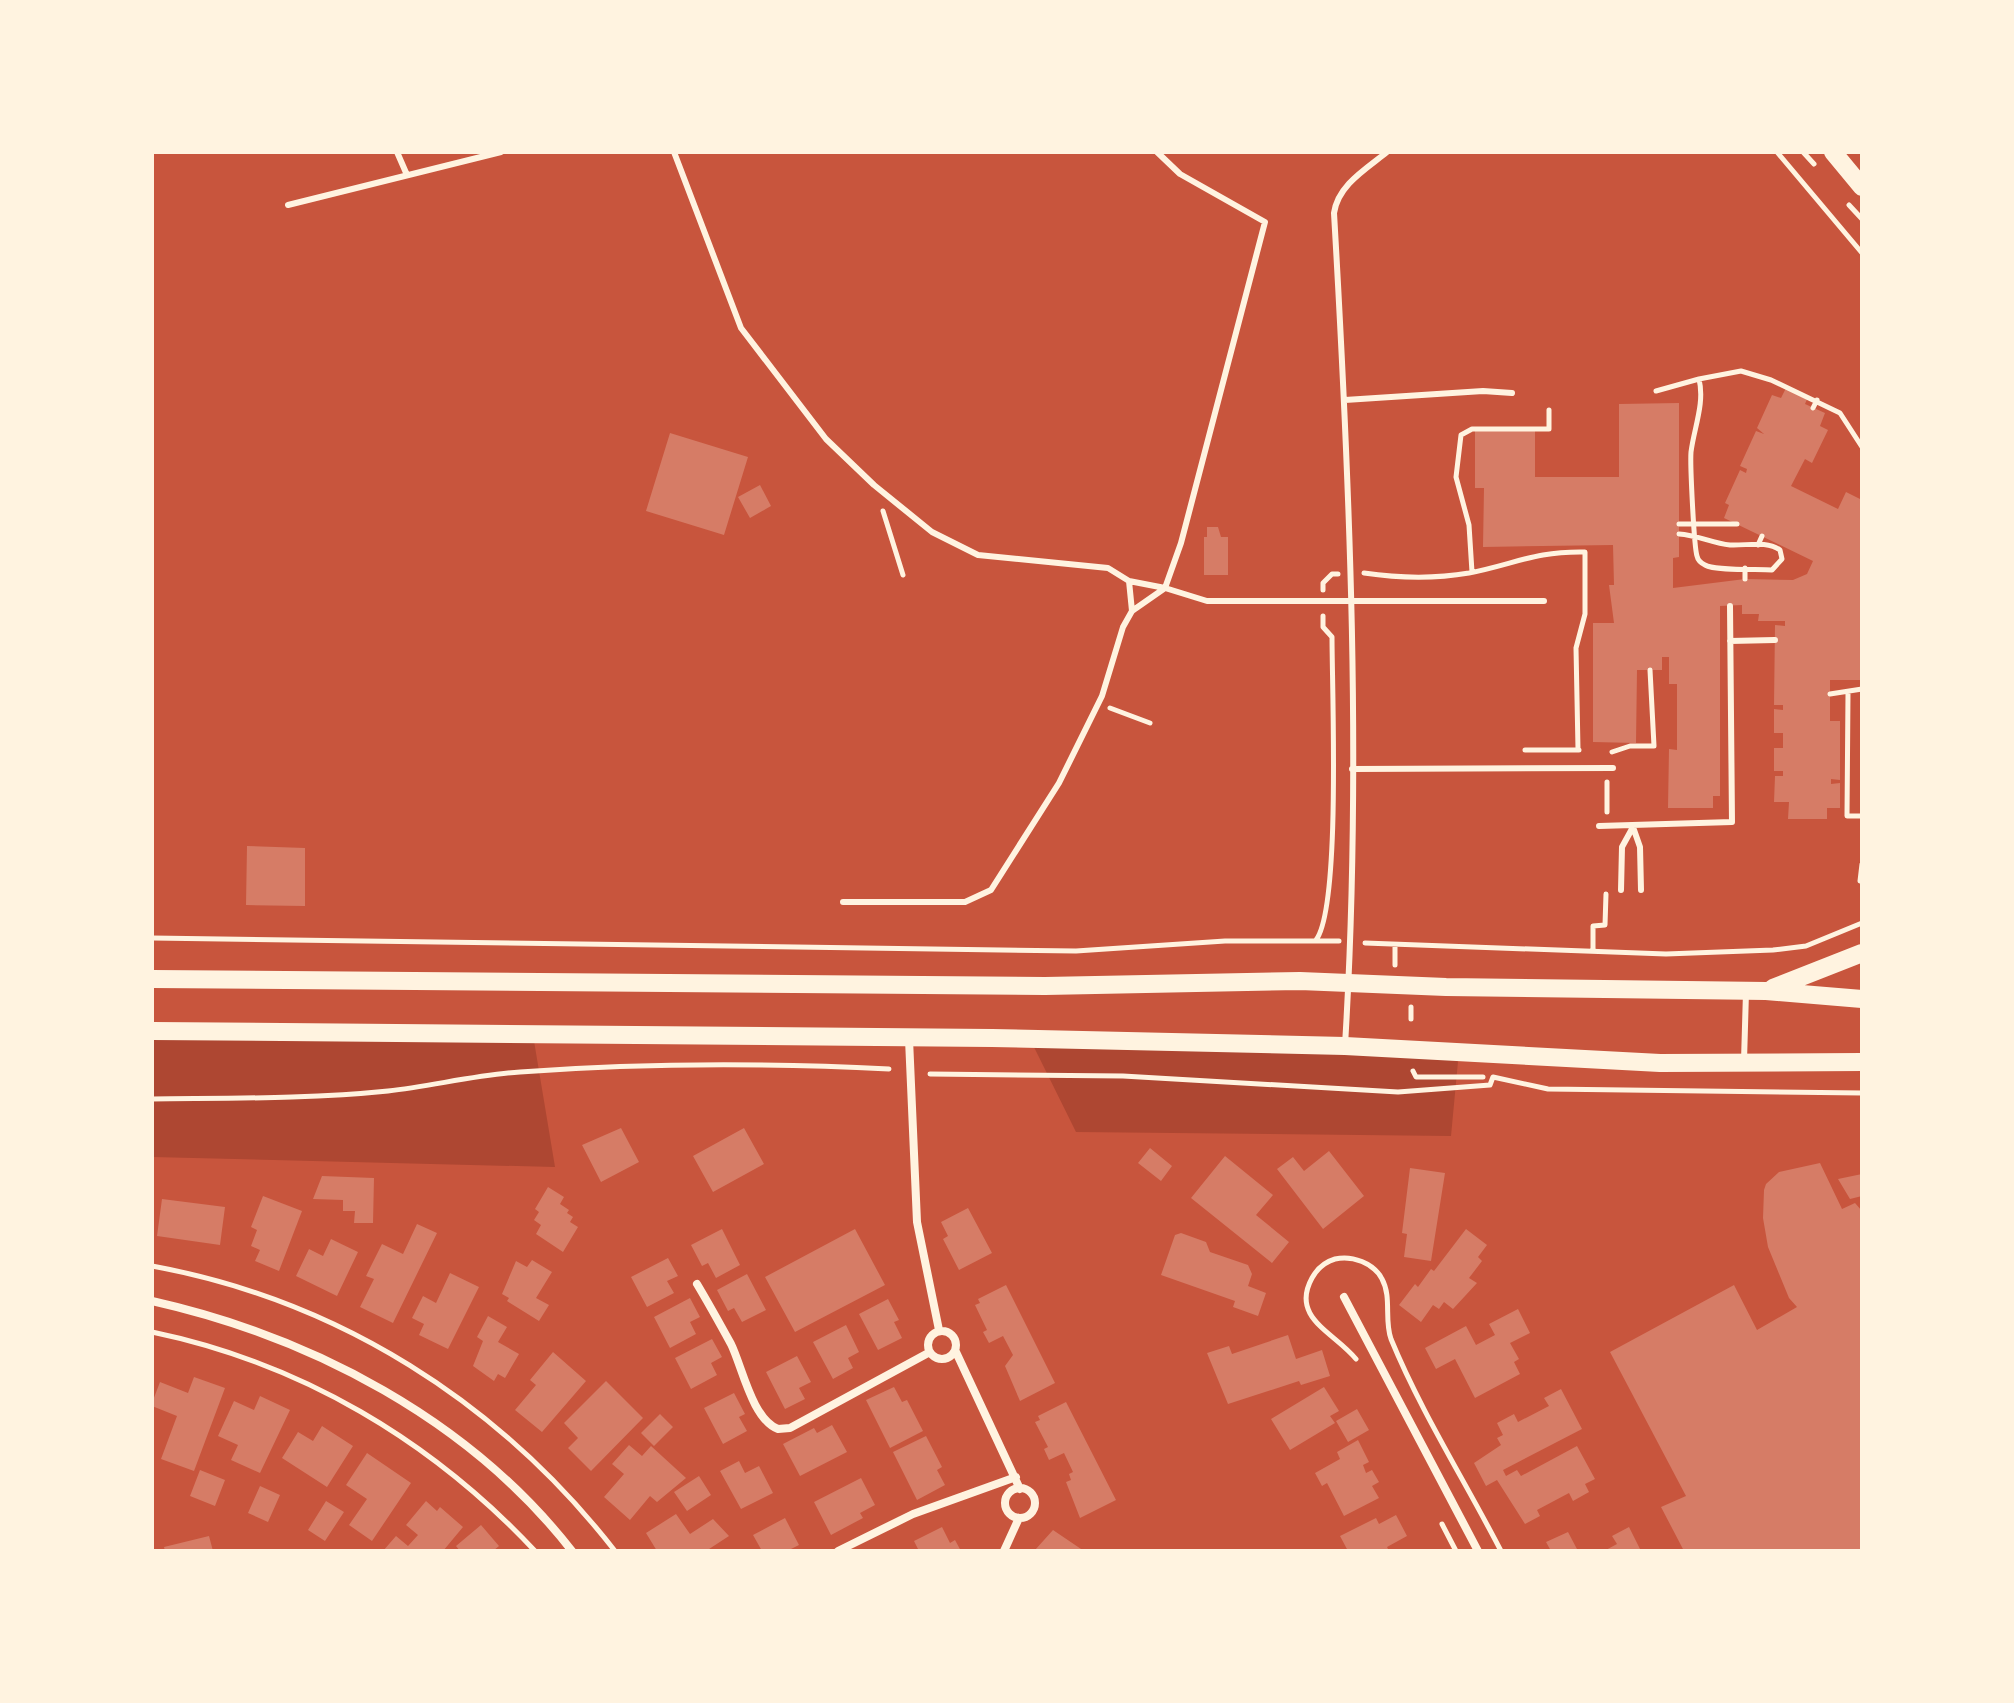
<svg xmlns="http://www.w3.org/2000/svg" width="2014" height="1703" viewBox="0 0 2014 1703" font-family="Manrope,sans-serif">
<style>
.green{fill:#ae4732}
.building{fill:#d67c66}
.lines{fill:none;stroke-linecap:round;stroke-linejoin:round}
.path{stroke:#fff3e0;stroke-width:5}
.service{stroke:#fff3e0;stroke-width:6}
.minor{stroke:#fff3e0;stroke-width:8}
.primary{stroke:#fff3e0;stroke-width:18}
</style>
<rect width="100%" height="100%" fill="#c8553d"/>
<path class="green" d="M152,1031L533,1035L555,1167L152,1157Z
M1030,1039L1459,1051L1451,1136L1076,1132Z"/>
<path class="building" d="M1786,388L1808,397L1805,404L1825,413L1820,426L1828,430L1812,463L1805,459L1791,486L1838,509L1846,492L1862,500V680H1830V721H1840V780L1831,779V784L1840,783V808H1827V819H1788L1789,802H1774L1775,776H1783V771H1774V748H1783V733H1774V709L1783,710V705H1774L1775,625L1785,626V621H1758L1759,614H1742V605L1720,606V796H1713V808H1668L1669,749L1677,750V684H1669V657H1662V670H1637L1636,743L1593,742V623H1614L1609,585H1614L1613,545L1483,547L1484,488H1475V427H1535V477H1619V404L1679,403V557L1673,558V588L1745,579L1793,580L1807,574L1813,561L1724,518L1729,505L1725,503L1740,470L1746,473L1747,469L1740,466L1756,431L1764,434L1757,428L1772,395L1781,398Z
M670,433L748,457L724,535L646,511Z
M760,485L771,506L750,518L738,497Z
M1207,527H1218L1221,537H1228V575H1204V537H1207Z
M247,846L305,848V906L246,905Z
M621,1128L639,1162L601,1182L582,1145Z
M744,1128L764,1164L713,1192L693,1156Z
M1150,1148L1172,1166L1161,1181L1138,1163Z
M1329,1151L1364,1196L1323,1229L1277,1169L1293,1157L1304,1171Z
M1225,1156L1273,1195L1256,1215L1289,1242L1272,1263L1191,1198Z
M1820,1163L1842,1209L1855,1203L1862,1211V1551H1684L1661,1507L1686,1496L1610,1352L1734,1285L1757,1330L1797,1307L1789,1298L1768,1247L1763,1218L1764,1190L1766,1184L1779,1172Z
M1410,1168L1445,1173L1431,1261L1404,1257L1407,1234L1402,1233Z
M1862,1174V1196L1850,1199L1838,1179Z
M322,1176L374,1178L373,1223H354L355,1211H343V1200L313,1199Z
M548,1187L564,1197L560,1204L569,1210L567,1213L573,1217L570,1222L578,1227L563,1252L536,1234L541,1225L534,1220L539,1212L535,1209Z
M263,1196L302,1211L279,1271L255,1261L260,1250L251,1246L257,1230L251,1227Z
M162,1199L225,1207L220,1245L157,1236Z
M968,1208L992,1253L959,1270L943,1239L948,1236L941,1222Z
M417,1224L437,1233L393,1323L360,1307L374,1279L366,1276L382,1244L403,1254Z
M722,1229L740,1265L716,1278L708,1263L702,1266L691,1245Z
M855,1229L885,1285L795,1332L765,1277Z
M1466,1229L1487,1245L1478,1257L1482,1261L1469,1278L1477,1283L1453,1309L1444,1302L1439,1309L1433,1305L1421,1322L1399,1305L1415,1284L1418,1287L1431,1269L1434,1271Z
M1181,1233L1206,1242L1210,1252L1248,1265L1252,1274L1248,1286L1266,1293L1258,1316L1233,1307L1235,1301L1161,1275L1175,1235Z
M331,1239L358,1252L337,1296L296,1276L309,1249L323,1256Z
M668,1258L678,1276L667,1281L674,1293L647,1307L631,1277Z
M532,1260L552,1272L536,1298L549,1305L539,1321L507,1301L509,1298L502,1294L516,1261L527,1267Z
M450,1273L479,1287L448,1349L419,1335L424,1324L412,1318L423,1296L436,1303Z
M747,1274L766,1310L742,1322L734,1308L728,1311L717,1290Z
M1006,1285L1055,1383L1020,1401L1005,1366L1013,1355L1003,1336L989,1343L983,1332L987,1330L975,1305L980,1303L978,1299Z
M690,1298L700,1317L690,1322L696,1334L670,1348L654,1317Z
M888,1299L899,1320L894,1322L902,1338L878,1350L859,1314Z
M1518,1309L1530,1333L1510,1343L1519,1359L1514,1362L1520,1374L1475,1398L1455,1359L1436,1369L1425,1348L1466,1326L1476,1345L1495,1335L1489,1324Z
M488,1316L507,1327L498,1342L519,1354L505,1378L498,1374L494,1381L473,1366L483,1341L477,1337Z
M846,1325L859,1352L848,1358L853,1368L833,1379L813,1342Z
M1288,1335L1296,1359L1322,1350L1330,1376L1301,1385L1299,1381L1228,1404L1207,1353L1229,1346L1232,1354Z
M712,1339L722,1357L711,1363L717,1375L691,1389L675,1358Z
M553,1352L586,1381L542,1432L515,1410L536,1385L530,1380Z
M797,1356L811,1382L799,1388L805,1399L785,1409L766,1372Z
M194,1377L225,1388L194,1471L161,1459L177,1416L152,1406V1403L160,1382L188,1393Z
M606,1381L643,1418L591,1471L568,1448L578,1438L564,1423Z
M894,1387L902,1402L907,1400L923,1431L890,1448L866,1400Z
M1324,1387L1339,1411L1330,1416L1335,1423L1290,1450L1271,1419Z
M1561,1389L1582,1429L1503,1470L1506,1476L1517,1470L1521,1476L1577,1446L1595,1479L1585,1484L1589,1492L1573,1501L1569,1493L1537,1510L1540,1516L1525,1524L1497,1480L1486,1486L1474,1463L1501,1445L1497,1438L1503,1435L1497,1423L1514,1414L1518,1422L1549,1406L1544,1398Z
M734,1393L745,1414L739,1417L747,1431L723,1444L704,1408Z
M260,1396L290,1410L260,1473L231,1460L238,1445L218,1436L234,1401L254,1410Z
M1066,1402L1116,1500L1080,1518L1066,1482L1071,1480L1069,1474L1073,1472L1064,1453L1049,1460L1044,1449L1048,1447L1035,1422L1040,1420L1038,1416Z
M1357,1409L1369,1430L1348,1442L1336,1421Z
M660,1414L673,1427L654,1446L641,1433Z
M832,1425L847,1452L800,1476L783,1444L814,1428L817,1433Z
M322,1426L353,1446L327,1487L282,1458L298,1432L313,1441Z
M926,1436L942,1467L937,1470L945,1485L917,1500L893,1452Z
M1358,1440L1369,1462L1363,1465L1366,1473L1372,1470L1379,1482L1372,1486L1379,1498L1344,1516L1327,1483L1322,1486L1315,1473L1340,1459L1337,1452Z
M629,1445L642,1456L651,1446L686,1478L657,1502L650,1496L630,1520L604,1497L624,1474L612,1464Z
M367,1453L411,1483L372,1541L349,1525L367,1499L346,1485Z
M739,1461L745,1473L759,1466L773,1493L741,1509L720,1471Z
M200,1470L225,1480L215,1506L190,1496Z
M699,1476L711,1495L687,1511L674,1492Z
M861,1478L875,1505L860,1513L863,1518L831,1535L814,1502Z
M260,1486L280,1495L268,1522L248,1513Z
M326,1501L344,1512L325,1541L308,1530Z
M426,1501L437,1511L440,1507L463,1527L443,1551H383L396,1536L408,1546L418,1535L406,1525Z
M676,1514L690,1534L713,1519L729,1536L706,1551H657L646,1533Z
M1396,1515L1407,1536L1387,1547L1389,1551H1348L1340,1536L1376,1518L1379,1524Z
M785,1518L799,1545L787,1551H762L753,1535Z
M481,1525L499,1546L493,1551H460L456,1546Z
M942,1527L950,1543L955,1540L961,1551H919L914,1541Z
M1629,1527L1641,1551H1604L1617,1544L1612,1536Z
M1053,1530L1084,1551L1035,1550Z
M1568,1532L1578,1551H1551L1546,1542Z
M209,1536L213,1551H165L164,1547Z"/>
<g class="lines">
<path class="path" d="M1777,152L1862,253
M1803,152L1814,164
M1849,205L1862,219
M1699,379L1741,371L1771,380L1840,413L1862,447
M1656,391L1699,379C1705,403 1694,428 1691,452C1690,464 1694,547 1697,556C1698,561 1701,563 1705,565C1715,571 1758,569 1772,570L1782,559L1780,550C1767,540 1746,546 1730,545C1712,543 1697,535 1679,534
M1813,408L1817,400
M883,511L903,575
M1679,524H1737
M1758,545L1762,536
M1745,568V579
M1472,572L1469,525L1456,477L1461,435L1472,429H1549V410
M1364,573C1398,578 1434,579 1469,573C1515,564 1535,551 1585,552V614L1576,648L1578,749
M1323,590V583L1332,574H1338
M1830,694L1862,689
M1848,694L1847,816H1862
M1110,708L1150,723
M1525,750H1579
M1612,752L1630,746H1654L1650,670
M1607,812V782
M1860,881L1862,864
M152,938L1076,951L1225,941H1339
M1316,940C1341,907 1332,690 1332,637L1323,627V616
M1365,943L1666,954L1773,950L1806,946L1862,923
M1395,946V965
M1593,951V926L1605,925L1606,894
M1411,1007V1019
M1413,1071L1416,1077H1483
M930,1074L1123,1076L1398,1092L1490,1085L1493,1077L1548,1089L1862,1093
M152,1099C231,1098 310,1099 388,1091C432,1086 476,1075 520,1072C643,1063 767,1063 889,1069
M152,1266C338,1300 499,1402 615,1551
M152,1332C301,1363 431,1440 535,1551
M1356,1359C1334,1332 1290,1318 1312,1278C1317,1269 1325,1262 1335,1259C1352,1255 1374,1263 1382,1279C1392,1297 1384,1320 1391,1339C1421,1412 1465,1481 1501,1551
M1442,1524L1456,1551"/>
<path class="service" d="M397,152L407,175
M674,152L741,328L826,439L874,485L932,532L978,555L1108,568L1129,581L1165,588L1181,543L1265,222L1180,174L1157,152
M288,205L501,152
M1345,400L1483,391L1512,393
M1129,581L1132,611
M1730,641L1775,640
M1352,769L1613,768
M1599,826L1732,822L1730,606
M1633,827L1640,847L1641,890
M1621,890L1622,847L1633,827
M843,902H965L991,890L1059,783L1102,696L1123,627L1132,611L1165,588L1207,601H1544
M1345,1045C1362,769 1350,489 1334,213C1338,185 1366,169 1387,152
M1744,1061L1746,992"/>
<path class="minor" d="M909,1039L917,1222L939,1330
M697,1284C709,1304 720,1324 731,1344C742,1366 752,1419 778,1429L790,1428L930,1352
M1344,1297L1478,1551
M152,1301C312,1337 470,1420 572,1551
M928 1345a14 14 0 1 1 28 0a14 14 0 1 1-28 0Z
M956,1352L1020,1489
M1005 1503a15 15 0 1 1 30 0a15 15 0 1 1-30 0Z
M838,1551L913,1514L1016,1477
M1004,1551L1019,1518"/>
<path class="primary" d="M1833,152L1862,187
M152,979L1045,986L1300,981L1446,987L1766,991L1862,999
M1773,988L1862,953
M152,1031L992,1038L1345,1046L1660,1063L1862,1062"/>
</g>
<rect width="2014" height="1703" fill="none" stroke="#fff3e0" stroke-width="308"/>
</svg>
